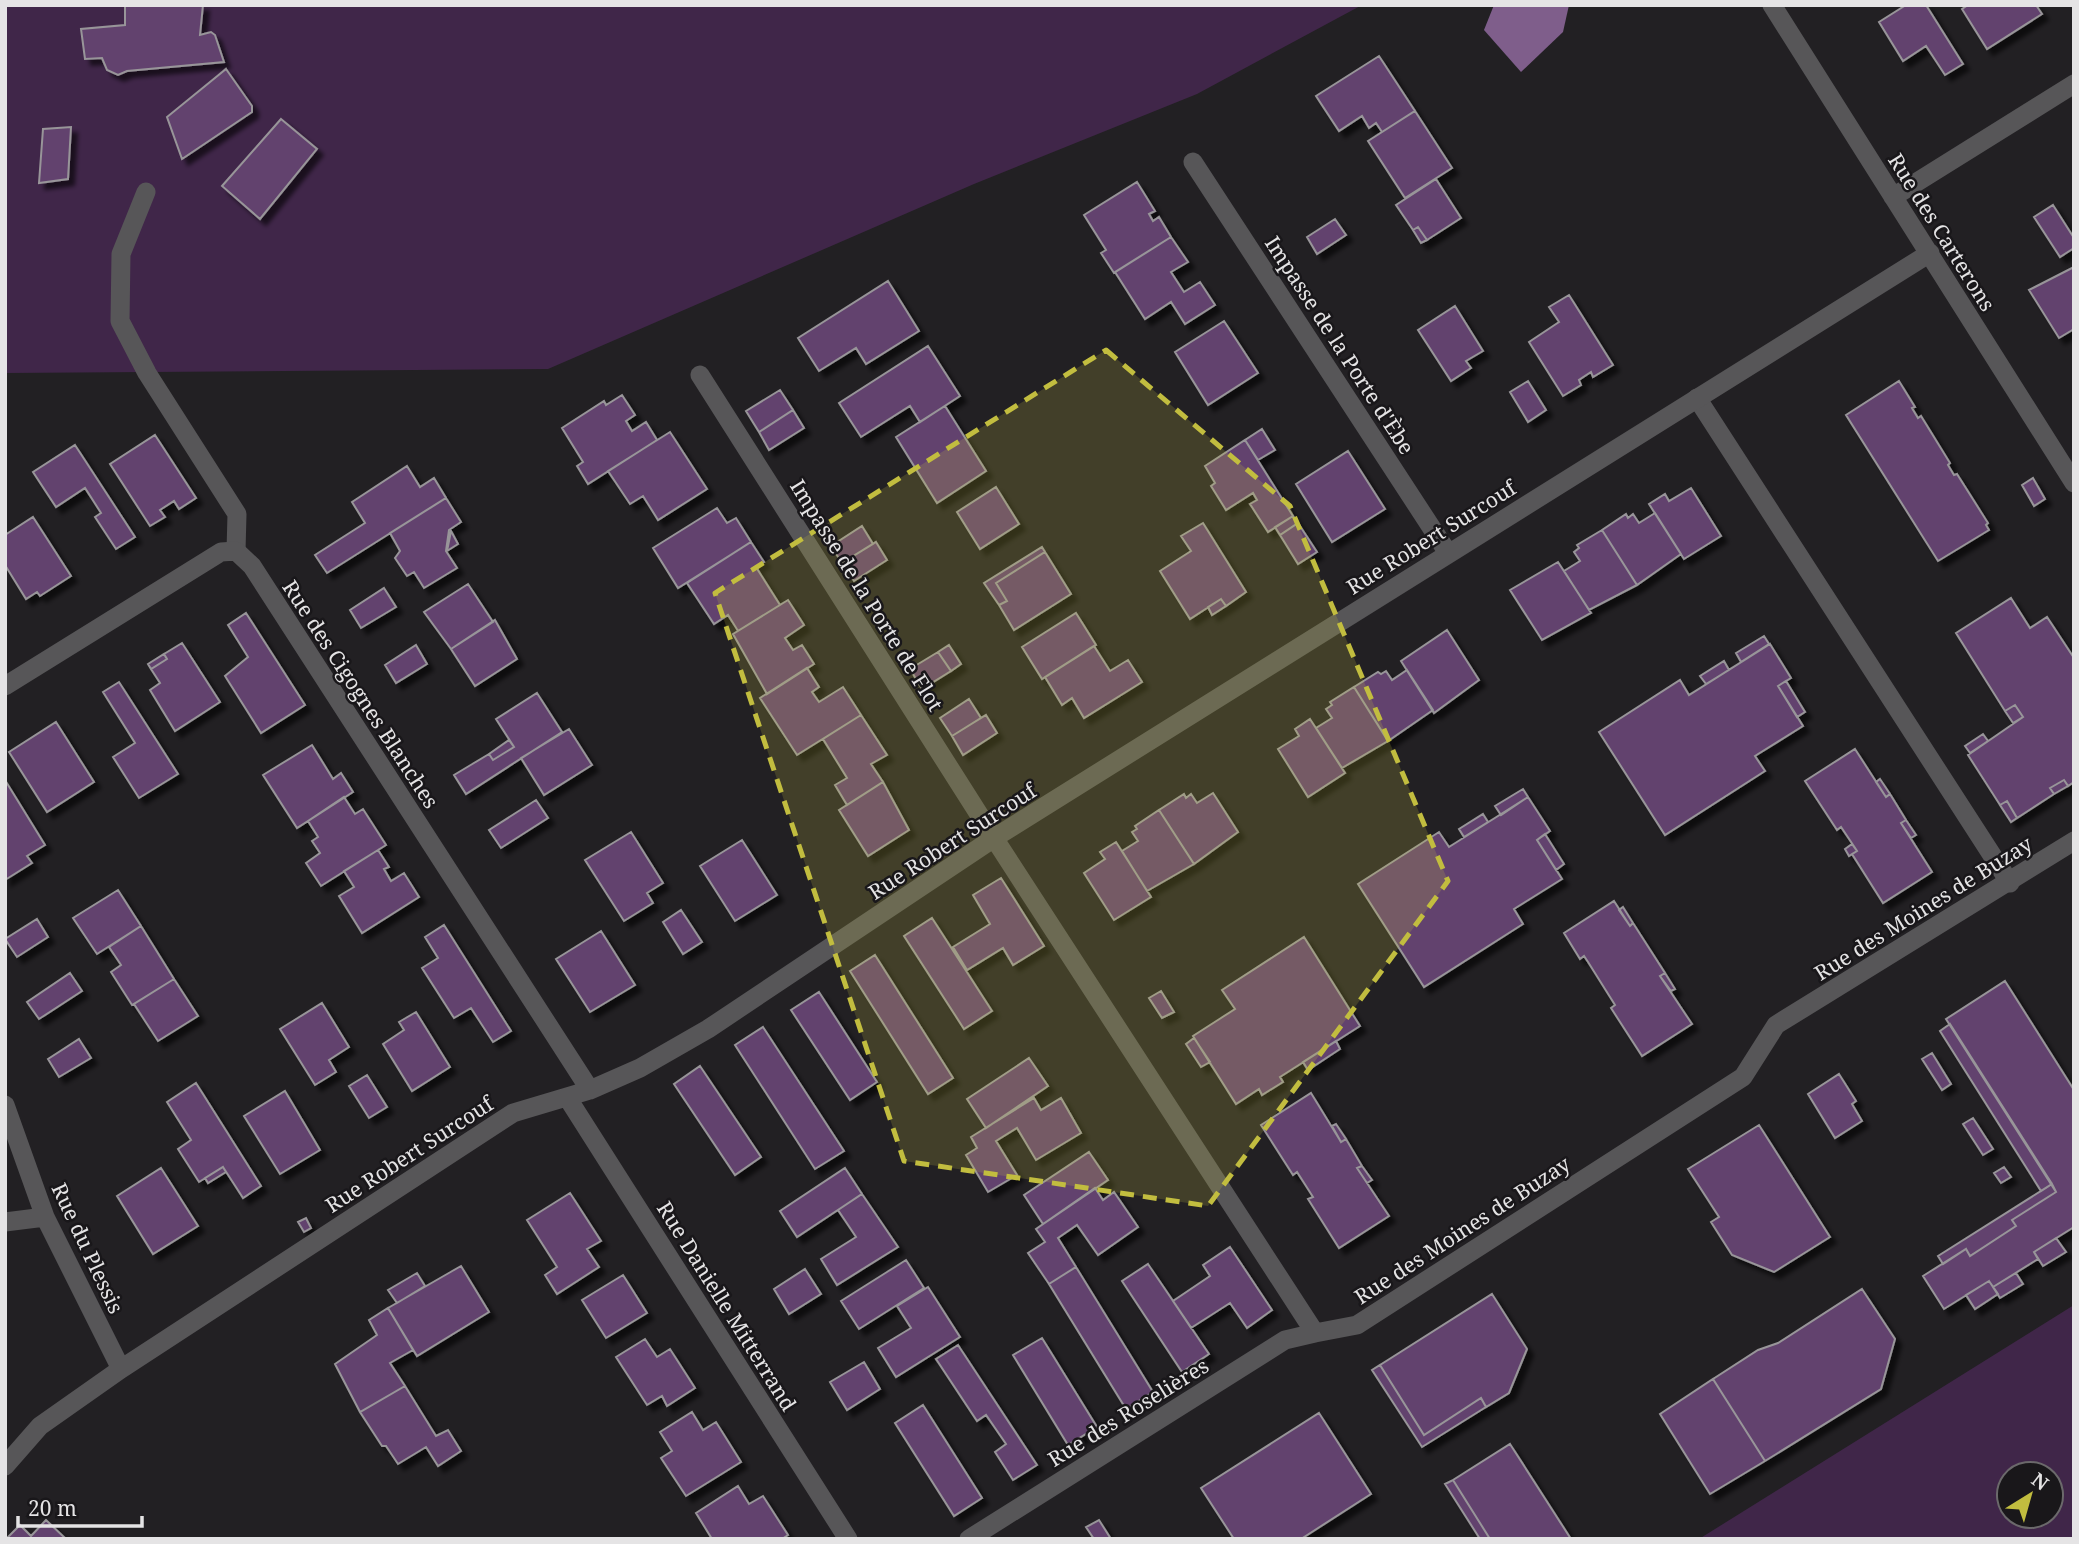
<svg xmlns="http://www.w3.org/2000/svg" width="2079" height="1544" viewBox="0 0 2079 1544" font-family="'Noto Serif',serif">
<style>
.green{fill:#402649;fill-rule:evenodd}
.water{fill:#7f5e8b}
.building{fill:#62436e;stroke:#989599;stroke-width:2;filter:url(#shadow)}
.lines{fill:none;stroke-linecap:round;stroke-linejoin:round}
.service{stroke:#575658;stroke-width:19}
.minor{stroke:#575658;stroke-width:19}
.marked{fill:#c2bd3f;fill-opacity:0.2;stroke:#c2bd3f;stroke-width:5;stroke-dasharray:14 9;stroke-linejoin:round}
.labels{text-anchor:middle;dominant-baseline:central;stroke-width:5;stroke-linejoin:round;paint-order:stroke}
.street-label{font-size:21px;fill:#e5e4e5;stroke:#19171a}
</style>
<defs>
<filter id="shadow"><feDropShadow dx="6" dy="6" stdDeviation="2" flood-color="#0009"/></filter>
</defs>
<rect width="100%" height="100%" fill="#222023"/>
<path class="green" d="M5,5H1362L1197,94L974,184L548,369L5,373Z
M2074,1305V1539H1699ZM2009,1474H2051V1516H2009Z"/>
<path class="water" d="M1494,5H1569L1563,32L1521,72L1484,30Z"/>
<path class="building" d="M125,5H203L200,35L211,32L215,35L224,62L127,71L118,75L107,70L102,58L85,59L81,29L125,25Z
M1906,5H1926L1963,64L1945,75L1926,46L1903,61L1879,22Z
M1968,5H2036L2042,14L1987,49L1962,9Z
M1379,56L1415,111L1382,132L1376,123L1369,128L1362,116L1339,131L1316,96Z
M226,69L252,106V112L182,159L167,117Z
M1415,111L1452,168L1405,198L1368,141Z
M281,119L317,149L260,219L222,186Z
M71,127L68,179L39,183L43,129Z
M1436,179L1461,218L1427,240L1418,227L1413,230L1396,205Z
M1137,182L1155,211L1149,214L1153,221L1159,217L1171,237L1114,273L1101,253L1106,250L1084,215Z
M2053,205L2074,238V248L2060,257L2034,217Z
M1335,219L1346,235L1317,254L1307,237Z
M1418,227L1427,240L1421,243L1413,230Z
M1171,237L1188,262L1171,272L1184,292L1200,282L1215,305L1185,324L1171,302L1145,319L1115,272Z
M2074,267V329L2059,338L2029,290Z
M888,281L919,331L866,364L856,348L819,371L798,338Z
M1569,295L1613,365L1593,377L1591,372L1579,380L1581,385L1563,396L1529,342L1559,322L1549,307Z
M1455,306L1483,351L1466,361L1471,368L1451,381L1418,330Z
M1224,321L1258,373L1208,405L1175,352Z
M928,346L960,396L920,422L910,406L861,437L839,403Z
M1528,381L1546,410L1528,422L1510,392Z
M1899,381L1915,407L1912,408L1918,418L1921,416L1950,463L1948,465L1954,475L1957,474L1988,523L1986,525L1989,530L1938,561L1846,415Z
M780,390L793,410L759,432L746,411Z
M622,395L635,415L626,421L632,431L646,422L657,440L588,484L577,466L583,462L562,428L604,401L606,405Z
M945,406L986,471L937,503L896,437Z
M793,410L804,428L769,450L759,432Z
M1262,429L1275,450L1258,460L1245,440Z
M670,432L707,489L658,520L643,496L630,504L608,471Z
M155,435L196,498L179,509L174,501L160,510L165,517L150,526L110,464Z
M1245,440L1293,516L1268,532L1250,504L1257,500L1253,493L1226,510L1211,486L1215,483L1205,466Z
M75,445L135,537L116,549L95,517L101,513L85,488L56,507L33,472Z
M1348,451L1385,509L1332,542L1296,484Z
M407,466L420,487L434,478L446,498L327,573L315,555L365,523L352,502Z
M2033,478L2045,499L2034,506L2022,485Z
M996,487L1019,524L980,549L957,512Z
M1691,488L1721,536L1684,559L1649,504L1665,494L1669,501Z
M446,498L461,522L449,530L446,551L457,568L424,588L414,572L407,576L395,558L400,551L390,533Z
M717,508L727,523L736,518L751,542L678,588L653,548Z
M1655,513L1681,554L1637,585L1602,530L1626,514L1628,518L1633,514L1639,523Z
M1293,516L1298,523L1280,535L1275,527Z
M33,517L71,576L40,596L37,592L26,599L5,565V535Z
M1203,523L1246,592L1226,606L1221,599L1190,619L1160,571L1191,551L1181,536Z
M1298,523L1317,552L1298,564L1280,535Z
M862,526L873,544L842,563L831,546Z
M1602,530L1637,585L1589,610L1564,571L1580,561L1574,552L1579,548L1577,545Z
M451,531L458,544L447,551Z
M751,542L764,562L756,567L780,605L738,631L728,615L714,624L687,583Z
M876,542L887,560L854,581L842,563Z
M1042,547L1045,552L996,583L1007,601L999,605L984,583Z
M1045,552L1071,594L1014,630L999,605L1007,601L996,583Z
M1558,562L1591,613L1542,640L1510,590Z
M468,584L493,622L451,649L424,612Z
M384,588L396,607L361,628L350,610Z
M2011,598L2030,628L2047,617L2074,658V782L2068,786L2064,780L2050,788L2054,794L2017,818L2007,801L2000,805L1968,755L2023,717L2015,705L2005,711L1956,633Z
M1221,599L1226,606L1212,615L1208,607Z
M788,600L804,625L785,638L793,650L802,645L814,664L767,694L733,634Z
M246,613L305,705L261,733L225,676L248,657L228,625Z
M1076,613L1096,645L1042,679L1022,647Z
M495,620L517,659L475,686L451,649Z
M1447,630L1479,680L1434,713L1401,661Z
M1764,636L1769,644L1741,662L1736,653Z
M182,643L220,702L175,731L150,690L160,683L151,669L167,659L164,654Z
M1770,644L1791,678L1778,686L1803,726L1755,756L1765,771L1665,835L1599,732L1680,680L1689,695Z
M416,645L427,664L396,683L385,665Z
M949,645L961,664L951,671L938,652Z
M1094,646L1110,671L1128,660L1142,682L1084,718L1072,698L1062,705L1045,677Z
M938,652L951,671L922,689L910,669Z
M164,654L167,659L151,669L148,664Z
M1724,661L1729,670L1706,684L1700,676Z
M807,668L819,687L812,692L819,702L843,687L861,715L797,755L760,698Z
M1407,670L1433,710L1388,741L1354,687L1378,672L1381,674L1386,671L1392,680Z
M1786,681L1805,712L1797,717L1778,686Z
M119,682L178,774L139,798L113,757L135,743L103,692Z
M1354,687L1388,741L1342,768L1316,728L1332,718L1326,709L1332,705L1330,702Z
M537,693L562,732L466,794L454,775L489,754L493,760L514,747L496,719Z
M969,699L981,718L952,736L940,718Z
M2015,705L2023,717L2013,723L2005,711Z
M861,715L887,755L871,764L883,782L847,805L835,785L847,778L823,739Z
M986,715L997,733L963,755L952,736Z
M1310,719L1345,773L1308,797L1278,749L1299,736L1295,729Z
M56,722L94,782L47,812L9,752Z
M569,729L592,765L544,795L521,758Z
M1983,734L1988,741L1970,753L1965,746Z
M509,740L514,747L493,760L489,754Z
M312,745L333,779L341,773L353,792L297,828L263,775Z
M1855,749L1886,797L1890,794L1906,820L1901,823L1932,872L1883,903L1852,854L1857,851L1841,827L1837,830L1805,781Z
M1880,779L1890,794L1886,797L1876,782Z
M5,780L45,845L27,856L32,863L5,880Z
M2064,780L2068,786L2054,794L2050,788Z
M883,782L909,830L868,856L839,810Z
M1523,789L1528,797L1501,815L1495,806Z
M1213,793L1238,832L1194,864L1159,810L1184,794L1186,798L1191,794L1197,803Z
M344,797L355,814L363,809L386,845L321,886L306,863L320,853L312,841L318,837L308,821Z
M1528,797L1550,831L1537,840L1562,879L1514,909L1523,924L1424,987L1358,884L1439,832L1449,847Z
M536,800L548,818L501,848L489,830Z
M2007,801L2017,818L2011,822L2000,805Z
M1159,810L1194,864L1147,891L1122,851L1138,841L1132,832L1137,829L1135,826Z
M1483,814L1488,822L1464,837L1459,829Z
M1906,820L1916,835L1911,838L1901,823Z
M631,832L663,883L647,893L653,903L624,921L585,860Z
M1545,834L1564,864L1556,870L1537,840Z
M742,840L777,895L735,921L700,866Z
M1116,842L1151,897L1114,920L1084,873L1105,859L1100,852Z
M1852,844L1857,851L1849,856L1845,849Z
M378,850L389,867L384,869L391,881L404,873L419,897L362,933L339,896L354,887L344,871Z
M1001,878L1044,946L1013,965L1003,948L967,970L953,947L990,924L973,895Z
M118,890L141,926L97,954L73,918Z
M1614,901L1630,926L1633,923L1665,973L1660,976L1692,1024L1642,1056L1611,1008L1615,1005L1588,962L1584,956L1580,959L1564,933Z
M1623,907L1633,923L1630,926L1619,910Z
M681,910L702,942L683,954L663,922Z
M932,918L992,1011L964,1029L904,936Z
M37,919L48,937L17,957L5,939Z
M444,925L511,1031L493,1042L471,1008L454,1018L422,968L438,958L425,937Z
M141,926L174,979L132,1005L111,972L121,965L109,947Z
M601,931L635,985L590,1012L556,959Z
M1304,937L1360,1026L1280,1077L1283,1082L1262,1095L1259,1089L1236,1104L1193,1036L1235,1009L1222,990Z
M875,955L953,1078L928,1094L850,971Z
M70,973L82,991L39,1019L27,1002Z
M1665,973L1675,989L1671,991L1660,976Z
M174,979L198,1016L158,1041L134,1004Z
M2005,981L2074,1090V1227L2034,1252L2038,1259L1993,1287L1989,1281L1944,1309L1923,1276L1966,1249L1970,1256L2016,1226L2012,1220L2056,1192L1946,1019Z
M1161,991L1174,1012L1162,1018L1149,998Z
M819,992L877,1082L850,1100L791,1010Z
M322,1003L349,1047L329,1060L336,1072L315,1085L280,1029Z
M416,1012L450,1067L412,1091L383,1044L404,1030L399,1022Z
M1950,1024L2052,1184L2041,1191L1940,1031Z
M763,1027L844,1151L815,1169L735,1045Z
M1194,1038L1210,1062L1201,1067L1186,1044Z
M79,1039L91,1058L59,1077L48,1059Z
M1336,1041L1340,1049L1308,1070L1303,1062Z
M1932,1053L1951,1084L1942,1090L1922,1059Z
M1029,1058L1048,1086L986,1128L967,1099Z
M700,1066L761,1157L735,1175L674,1084Z
M1839,1074L1856,1101L1852,1104L1862,1121L1835,1138L1808,1094Z
M367,1075L387,1107L369,1118L349,1086Z
M196,1083L261,1186L243,1198L223,1167L199,1182L178,1149L191,1140L167,1102Z
M285,1091L320,1150L280,1174L244,1116Z
M1311,1093L1341,1142L1346,1139L1362,1166L1357,1168L1389,1216L1339,1248L1308,1199L1313,1197L1297,1172L1293,1175L1261,1125Z
M1034,1098L1041,1110L1061,1098L1081,1133L1036,1160L1017,1128L996,1141L1017,1175L988,1192L966,1155L977,1148L971,1137Z
M1973,1118L1993,1149L1983,1155L1963,1124Z
M1336,1124L1346,1139L1341,1142L1332,1126Z
M1759,1125L1830,1237L1774,1272L1732,1255L1711,1222L1719,1217L1688,1169Z
M1089,1152L1108,1180L1043,1224L1024,1195Z
M1362,1166L1372,1180L1367,1183L1357,1168Z
M223,1167L226,1172L208,1183L205,1178Z
M2004,1167L2011,1177L2001,1183L1994,1173Z
M161,1168L198,1226L153,1254L117,1196Z
M845,1168L862,1194L797,1237L780,1211Z
M2052,1184L2056,1192L2012,1220L2016,1226L1970,1256L1966,1249L1943,1264L1938,1256Z
M1095,1188L1103,1200L1114,1192L1138,1227L1098,1255L1077,1225L1058,1238L1076,1267L1049,1284L1028,1253L1045,1242L1036,1229Z
M570,1193L601,1241L587,1249L599,1267L557,1294L545,1275L557,1267L527,1220Z
M862,1194L898,1247L837,1285L821,1259L856,1237L838,1210Z
M306,1218L311,1228L304,1232L298,1222Z
M2056,1238L2066,1252L2043,1266L2034,1252Z
M1230,1247L1272,1310L1247,1328L1230,1303L1191,1328L1173,1301L1210,1276L1203,1265Z
M906,1260L924,1288L859,1329L841,1301Z
M1148,1264L1209,1354L1182,1372L1122,1281Z
M461,1266L489,1312L417,1356L388,1308Z
M1076,1267L1153,1392L1126,1409L1049,1284Z
M805,1269L821,1294L789,1314L774,1289Z
M417,1273L425,1286L397,1303L388,1290Z
M2016,1273L2023,1284L2000,1298L1993,1287Z
M623,1275L647,1313L606,1338L582,1300Z
M1989,1281L1998,1294L1975,1309L1966,1295Z
M928,1287L960,1337L896,1377L878,1348L911,1328L897,1306Z
M1862,1289L1895,1339L1881,1389L1765,1461L1713,1379L1758,1350L1778,1343Z
M1492,1294L1527,1349L1509,1393L1486,1407L1481,1398L1424,1435L1380,1365Z
M388,1308L413,1350L390,1363L405,1386L360,1412L335,1364L377,1335L369,1320Z
M1042,1338L1097,1427L1068,1445L1013,1355Z
M645,1339L657,1357L670,1349L695,1388L667,1406L662,1396L647,1405L616,1357Z
M958,1345L1037,1465L1013,1480L995,1452L1006,1444L986,1415L977,1421L936,1359Z
M864,1362L880,1389L847,1410L830,1382Z
M1380,1365L1424,1435L1481,1398L1486,1407L1422,1447L1372,1370Z
M1713,1379L1765,1461L1710,1494L1660,1414Z
M405,1386L436,1436L448,1430L461,1451L438,1466L426,1447L398,1464L386,1446H382L360,1412Z
M923,1405L982,1498L954,1516L895,1423Z
M692,1412L703,1430L716,1422L741,1462L686,1496L661,1458L672,1451L660,1432Z
M1319,1413L1371,1494L1301,1539H1234L1201,1488Z
M1510,1444L1571,1539H1490L1453,1480Z
M1453,1480L1490,1539H1480L1445,1484Z
M738,1486L749,1504L763,1496L788,1535L782,1539H712L696,1513Z
M46,1520L66,1539H6L20,1525L31,1536Z
M1099,1520L1111,1539H1094L1086,1527Z"/>
<g class="lines">
<path class="service" d="M146,192L121,254L120,321L147,373L237,514L236,551
M1697,398L2010,883"/>
<path class="minor" d="M1772,5L2074,483
M1193,162L1448,553
M1893,197L2074,84
M700,375L994,838L1315,1333L1357,1325L1743,1077L1776,1025L2074,841
M5,686L221,552L236,551L252,566L590,1090
M567,1097L848,1539
M5,1105L45,1217L121,1369
M5,1222L45,1217
M5,1466L40,1426L121,1369L513,1113L590,1090L640,1068L708,1029L994,838L1930,253
M969,1539L1285,1340L1315,1333"/>
</g>
<path class="marked" d="M1106,350L1290,506L1448,881L1208,1206L904,1161L715,593Z"/>
<g class="labels">
<g class="street-label">
<text transform="translate(1942 232) rotate(58)">Rue des Carterons</text>
<text transform="translate(1340 345) rotate(57)">Impasse de la Porte d'Èbe</text>
<text transform="translate(1431 537) rotate(-32)">Rue Robert Surcouf</text>
<text transform="translate(867 595) rotate(58)">Impasse de la Porte de Flot</text>
<text transform="translate(361 694) rotate(57)">Rue des Cigognes Blanches</text>
<text transform="translate(952 841) rotate(-33)">Rue Robert Surcouf</text>
<text transform="translate(1923 908) rotate(-32)">Rue des Moines de Buzay</text>
<text transform="translate(409 1154) rotate(-33)">Rue Robert Surcouf</text>
<text transform="translate(1462 1230) rotate(-33)">Rue des Moines de Buzay</text>
<text transform="translate(88 1248) rotate(65)">Rue du Plessis</text>
<text transform="translate(727 1306) rotate(58)">Rue Danielle Mitterrand</text>
<text transform="translate(1128 1412) rotate(-32)">Rue des Roselières</text>
</g>
</g>
<rect width="2079" height="1544" fill="none" stroke="#e5e4e5" stroke-width="14"/>
<g transform="translate(2030 1495) rotate(37)"><circle r="33" fill="#19171a" stroke="#6b696b" stroke-width="2"/>
<path d="M0-5L12 26L0 18L-12 26Z" fill="#c2bd3f"/>
<text y="-10" font-size="19" font-weight="bold" text-anchor="middle" fill="#e5e4e5">N</text>
</g>
<path d="M18 1516v10h124v-10" fill="none" stroke="#e5e4e5" stroke-width="3.5"/>
<text x="28" y="1516" font-size="21" fill="#e5e4e5" stroke="#19171a" stroke-width="5" paint-order="stroke">20 m</text>
</svg>
